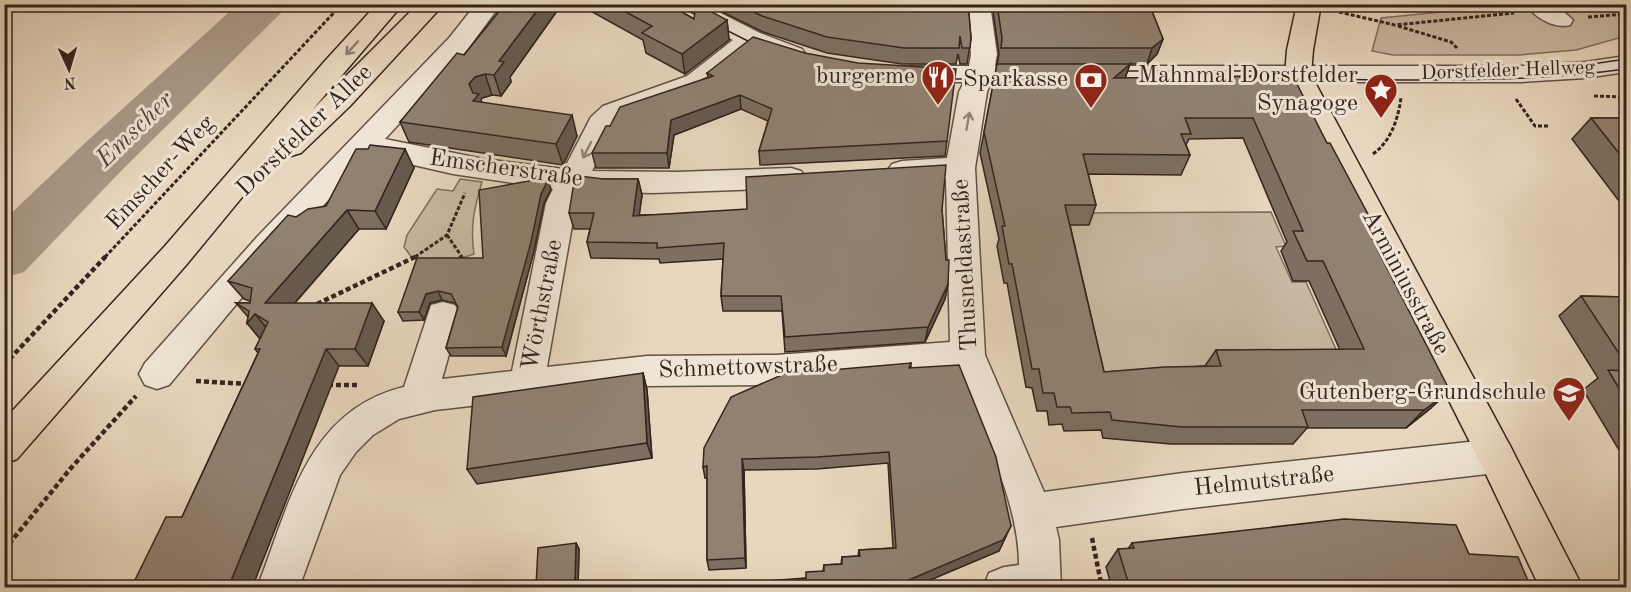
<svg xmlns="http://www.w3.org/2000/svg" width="1631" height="592" viewBox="0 0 1631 592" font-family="'Old Standard TT',serif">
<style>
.green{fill:#c9b9a3;stroke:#7e6e60;stroke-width:1.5}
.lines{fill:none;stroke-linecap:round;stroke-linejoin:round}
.river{fill:#aa9a88;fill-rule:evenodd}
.minor-casing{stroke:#605146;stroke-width:3}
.major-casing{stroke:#33241e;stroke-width:3}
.path-far1{stroke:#33241e;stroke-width:3;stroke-dasharray:4 2;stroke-linecap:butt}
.path{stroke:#33241e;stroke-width:4.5;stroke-dasharray:5 3;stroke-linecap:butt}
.minor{fill:#f0e5d5;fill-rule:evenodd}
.major{fill:#e8d7be;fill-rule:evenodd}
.tram{stroke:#33241e;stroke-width:1.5}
.wall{fill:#7d6f61;stroke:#33241e;stroke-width:1.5;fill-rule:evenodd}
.shaded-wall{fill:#665a4f;stroke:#33241e;stroke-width:1.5}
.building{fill:#918171;stroke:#33241e;stroke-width:1.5;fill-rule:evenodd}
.oneway{stroke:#8e7e6e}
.oneway2{stroke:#92847a}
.labels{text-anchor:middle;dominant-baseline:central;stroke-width:6;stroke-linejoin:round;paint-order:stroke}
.far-street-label{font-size:20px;fill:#33241e;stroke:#f0e5d5}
.poi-label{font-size:24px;fill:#33241e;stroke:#f0e5d5;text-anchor:end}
.street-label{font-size:24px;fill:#33241e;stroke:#f0e5d5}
.water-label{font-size:26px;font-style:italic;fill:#57473e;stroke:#f0e5d5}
</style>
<rect width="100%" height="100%" fill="#e8d7be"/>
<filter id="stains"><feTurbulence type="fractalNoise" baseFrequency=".00333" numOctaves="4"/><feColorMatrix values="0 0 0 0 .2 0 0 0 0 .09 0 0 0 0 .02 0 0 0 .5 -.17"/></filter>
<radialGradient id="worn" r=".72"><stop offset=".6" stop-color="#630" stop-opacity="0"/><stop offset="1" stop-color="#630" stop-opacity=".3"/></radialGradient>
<path class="green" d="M1512,5H1626V36L1576,50L1519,55H1393L1372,51L1381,18Z
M460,179L482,182C474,209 470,226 474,254L462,258L413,259L404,247L407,235L437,189L453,191Z
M1271,212L1286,246L1276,247L1292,282H1306L1343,365L1201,366L1102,383L1061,213Z"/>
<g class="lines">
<path class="river" d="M238,4H287L281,13L123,169L24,272L4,278V220L85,143Z"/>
<defs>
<path id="minor" d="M476,4H501L467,50L385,139L484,159L564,169L591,117L603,106L687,76L733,40L674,9L671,4H703L760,33L802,49L806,55L802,61L793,63L753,49L705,88L623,118L613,129L592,171L676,172L791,168L801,171L806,178L801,185L791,188L653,193L582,191L576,203L547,367L647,356L776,355L950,342L946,179L902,181L892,178L887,171L892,164L902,161L947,158L959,92L964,82H912L903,80L899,74L903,68L912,66H969L971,54L966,4H990L997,54L995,66H1521L1585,62L1626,56V72L1585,78L1521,82H991L987,92L975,168L985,355L1044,492L1183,473L1496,439L1509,444L1515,456L1509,468L1496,473L1183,509L1056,527L1059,540L1061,588H983L989,573L1004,567L1019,565C1019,500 981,431 957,370L776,385L647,386L435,410L399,419L373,435L356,452L340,475L299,588H257C289,506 307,410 404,387L431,305L443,302L455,305L460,315L442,379L512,371L546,203L553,189L453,174L370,155L279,253L169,385L157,389L145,385L139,374L145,363L257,237L449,38Z
M1526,4H1555L1573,20L1570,25C1554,29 1535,18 1526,4Z"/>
<path id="major" d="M377,4H403L313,109L418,4H444L350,106L301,153L291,156L280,151L187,264L17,459L4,464V420L165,246L324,62Z
M1297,4H1321L1313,50L1311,75L1509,444L1583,588H1540L1483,468L1285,75L1287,50Z"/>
</defs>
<use href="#minor" class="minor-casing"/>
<use href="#major" class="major-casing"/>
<path class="path-far1" d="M1339,12L1395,25L1514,13
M1588,17L1626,14
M1398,26L1451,42L1457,48
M1594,96L1626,97
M1516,99L1535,126H1549
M1373,154C1391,141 1398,119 1401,98
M447,235L462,257
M105,257L342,4
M415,257L447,235L465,193"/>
<path class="path" d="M461,256V263
M317,304L417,256
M4,365L106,256
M196,381L248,384
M328,385H359
M1092,538L1102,588
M4,550L71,468L136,396"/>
<use href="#minor" class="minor"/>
<use href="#major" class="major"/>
<path class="tram" d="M674,4L762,48
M1558,69L1626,59
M1111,71H1285
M938,79H1010
M1271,79C1389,79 1509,85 1626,69"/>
</g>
<path class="wall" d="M505,4H562L510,77L511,82L501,96L492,95L482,98L481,100L482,103L577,136L563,165L409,142L400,122L464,55Z
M578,4H668L694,19L727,20L729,40L685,74L646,53L643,40Z
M706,4H968L971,38L967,64H960L958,54L956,64H902L827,53L763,32Z
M992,4H1149L1163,39L1157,54L1147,64H1130L1125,78L1281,76L1327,143L1377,231L1372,238L1431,408L1406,428H1307L1293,444H1171L1103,438L1101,430L1064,431L1062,424L1049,425L1047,411H1037L1032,388L1026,387L1007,283H1004L997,246L999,239L980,153L999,54ZM1243,138L1287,242L1281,251L1293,281H1309L1340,350H1216L1205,366L1104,372L1070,225H1089L1096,205L1088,174L1181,175L1190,155L1186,145L1189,139Z
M1557,4H1601L1562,8Z
M707,73L947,141L945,156L760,165L759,151L768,121L741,109L674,135L669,168H596L592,153L610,126L708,77Z
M1591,118H1626V201H1619L1572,139Z
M414,168L386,229H359L295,303L384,321L368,366H339L182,517L258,353L255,349L260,339L247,323L248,317L236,303H250V301L244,299L228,281L296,217L326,206Z
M603,179H638L642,195L639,215L942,210L948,284L945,299L925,342L785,352L782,311H723L721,296L723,259L660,263L659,259L591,258L587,242L590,229H574L569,213Z
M551,189L544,203L534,251L506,356H451L446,348L458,307L455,303L442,300L430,303L424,320L403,321L398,312L483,258Z
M1581,296L1626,297V460H1625L1583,390L1598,378L1559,316Z
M911,363V368L1006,536L999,551L911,588H750L806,578L823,571L824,565L841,564L842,557L858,556L859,550L893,548L888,463L817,469L744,470L746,568L709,570L707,560V478H705L703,467Z
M643,373L647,390L652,458L477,484L467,469Z
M576,543L579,549L578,586L569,588H537L536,586Z
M1132,543L1469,554L1531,588H1112L1106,567L1118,549H1128Z"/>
<path class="shaded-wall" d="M542,4H562L510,77L511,82L501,96L494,75L499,61Z
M727,20L729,40L685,74L682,54Z
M1163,39L1157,54L1147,64L1152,48Z
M1130,64L1123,84L1114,78Z
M485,74L492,95L482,98L481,100L486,115L473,101L469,84L475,77Z
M740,95L741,109L674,135L669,168L667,153L671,120Z
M572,115L577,136L563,165L556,144Z
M405,149L414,168L386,229L375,211Z
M638,179L642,195L637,232L633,216Z
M548,180L551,189L544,203L534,251L506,356L502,347L541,194Z
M347,210L359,229L279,321L265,303Z
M948,284L945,299L925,342L928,327Z
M438,291L442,300L430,303L424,320L419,312L426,294Z
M372,303L384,321L368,366L355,349Z
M255,314L270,332L262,341L247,323Z
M326,349L339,366L252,588H228Z
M643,373L647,390L652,458L647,443Z
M1450,391L1431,408L1406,428L1424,410Z
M742,459L744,470L746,568L745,558Z
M1011,526L999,551L911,588H890Z
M576,543L579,549L578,586L575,581Z"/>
<path class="building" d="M505,4H542L499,61L504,62L494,75L485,74L475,77L469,84L473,93L479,94L473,101L572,115L556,144L400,122L457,53L464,55Z
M611,4H668L694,19L696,4H697L727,20L682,54L642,33L652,26Z
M737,4H968L971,38L970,48H962L960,36L959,48H904L827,37L762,16Z
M997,4H1149L1163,39L1152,48H1001L1002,38Z
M753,37L805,53L858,63L956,69L947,141L759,151L772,109L740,95L671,120L667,153H592L606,126H610L620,107L713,76L707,73Z
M997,64H1130L1114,78L1281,76L1297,84L1327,143H1330L1377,231H1368L1450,391L1424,410H1302L1308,427H1182L1112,420L1110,412L1072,413L1070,407H1057L1054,393H1043L1039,369H1032L1012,264H1009L1002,226H1005L984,132ZM1185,118H1253L1303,231H1293L1307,261H1323L1364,349L1216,350L1221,366L1164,367L1104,372L1065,205H1096L1083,154L1190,155L1181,134H1191Z
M1591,118H1626V162Z
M370,145L405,149L375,211L347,210L265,303H372L355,349H326L228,588H131L166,517H182L260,349H255L268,322L255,314L247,323L249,311L236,303H250L252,288L228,281L288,215L296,217L308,209L326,206L356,149H368Z
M946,165L942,210L946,260H949L948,284L928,327L785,337L781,296H721L724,243L657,248V243L587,242L594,213H569L573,188L580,176L603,179H638L633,216L747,209L746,177Z
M540,179L548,180L541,194L531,242L502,347L446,348L458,307L451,294L438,291L426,294L419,312H398L417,258H483L479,190Z
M1581,296L1626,297V364Z
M911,363L909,368L959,365L996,457L1011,526L1003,540L890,588H750V582L806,578V572L824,571V565L842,564V557L860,556L859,550L896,548L889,452L817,457L742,459L745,558L707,560V466L703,467L704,448L731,397L784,374Z
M1608,370L1626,371V400Z
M643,373L647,443L467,469L473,397Z
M1344,519L1456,525L1469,554L1518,557L1531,588H1445L1375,584L1376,588H1130L1118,549L1134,548L1132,543Z
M576,543L575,581L536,586L538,548Z"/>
<defs><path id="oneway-shaft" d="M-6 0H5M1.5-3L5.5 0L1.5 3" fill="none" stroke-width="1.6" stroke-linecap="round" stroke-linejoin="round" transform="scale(1.5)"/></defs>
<use class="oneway" href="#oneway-shaft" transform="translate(352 48) rotate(132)"/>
<g class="oneway2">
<use href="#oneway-shaft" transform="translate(968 121) rotate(-80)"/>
<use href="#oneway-shaft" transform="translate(587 150) rotate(117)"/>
</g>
<defs>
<symbol id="restaurant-pin" viewBox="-11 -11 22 30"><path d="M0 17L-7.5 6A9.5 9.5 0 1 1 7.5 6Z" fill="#8f2418" stroke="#f0e5d5"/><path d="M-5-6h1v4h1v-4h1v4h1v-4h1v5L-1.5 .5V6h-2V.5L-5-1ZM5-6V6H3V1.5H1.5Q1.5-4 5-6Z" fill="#fff"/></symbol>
<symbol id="bank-pin" viewBox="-11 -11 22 30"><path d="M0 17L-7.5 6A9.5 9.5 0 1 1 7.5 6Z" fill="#8f2418" stroke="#f0e5d5"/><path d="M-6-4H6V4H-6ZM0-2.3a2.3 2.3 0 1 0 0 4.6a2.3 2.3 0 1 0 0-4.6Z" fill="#fff"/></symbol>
<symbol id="sight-pin" viewBox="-11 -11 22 30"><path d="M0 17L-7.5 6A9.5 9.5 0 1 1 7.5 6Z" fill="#8f2418" stroke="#f0e5d5"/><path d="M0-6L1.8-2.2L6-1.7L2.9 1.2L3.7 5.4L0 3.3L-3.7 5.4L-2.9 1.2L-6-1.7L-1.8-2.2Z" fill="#fff"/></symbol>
<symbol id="school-pin" viewBox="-11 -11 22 30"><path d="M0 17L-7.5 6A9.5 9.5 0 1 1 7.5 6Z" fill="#8f2418" stroke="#f0e5d5"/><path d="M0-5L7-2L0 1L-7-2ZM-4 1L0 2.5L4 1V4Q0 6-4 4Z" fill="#fff"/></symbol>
</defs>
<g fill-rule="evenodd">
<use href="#restaurant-pin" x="919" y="58" width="38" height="52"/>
<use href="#bank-pin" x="1072" y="61" width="38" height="52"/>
<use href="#sight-pin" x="1362" y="71" width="38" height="52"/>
<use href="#school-pin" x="1550" y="374" width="38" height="52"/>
</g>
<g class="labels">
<g class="far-street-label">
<text transform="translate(1508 71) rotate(-2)">Dorstfelder Hellweg</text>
</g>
<g class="poi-label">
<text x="1358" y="76">Mahnmal Dorstfelder<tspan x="1358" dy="28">Synagoge</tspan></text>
<text x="915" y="77">burgerme</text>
<text x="1068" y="80">Sparkasse</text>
<text x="1546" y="393">Gutenberg-Grundschule</text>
</g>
<g class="street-label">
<text transform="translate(305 131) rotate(-44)">Dorstfelder Allee</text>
<text transform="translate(506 169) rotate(8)">Emscherstraße</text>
<text transform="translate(161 173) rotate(-47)">Emscher-Weg</text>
<text transform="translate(966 265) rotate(-93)">Thusneldastraße</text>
<text transform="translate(1405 283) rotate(62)">Arminiusstraße</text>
<text transform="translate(543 305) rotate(-79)">Wörthstraße</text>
<text transform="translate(748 368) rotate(-2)">Schmettowstraße</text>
<text transform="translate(1264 482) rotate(-6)">Helmutstraße</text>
</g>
<g class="water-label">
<text transform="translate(135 130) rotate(-44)">Emscher</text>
</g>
</g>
<rect width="1631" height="592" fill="none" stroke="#e8d7be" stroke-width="24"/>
<rect x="6" y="6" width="1619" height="580" fill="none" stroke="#33241e" stroke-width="3"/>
<rect x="12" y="12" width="1607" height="568" fill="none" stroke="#33241e" stroke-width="1.5"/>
<g transform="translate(69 69) rotate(176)" stroke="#f0e5d5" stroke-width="4.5" paint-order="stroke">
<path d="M0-4.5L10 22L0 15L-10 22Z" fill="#33241e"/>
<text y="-9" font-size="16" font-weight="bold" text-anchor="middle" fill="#33241e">N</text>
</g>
<rect width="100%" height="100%" filter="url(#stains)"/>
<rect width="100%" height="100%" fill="url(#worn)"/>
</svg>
